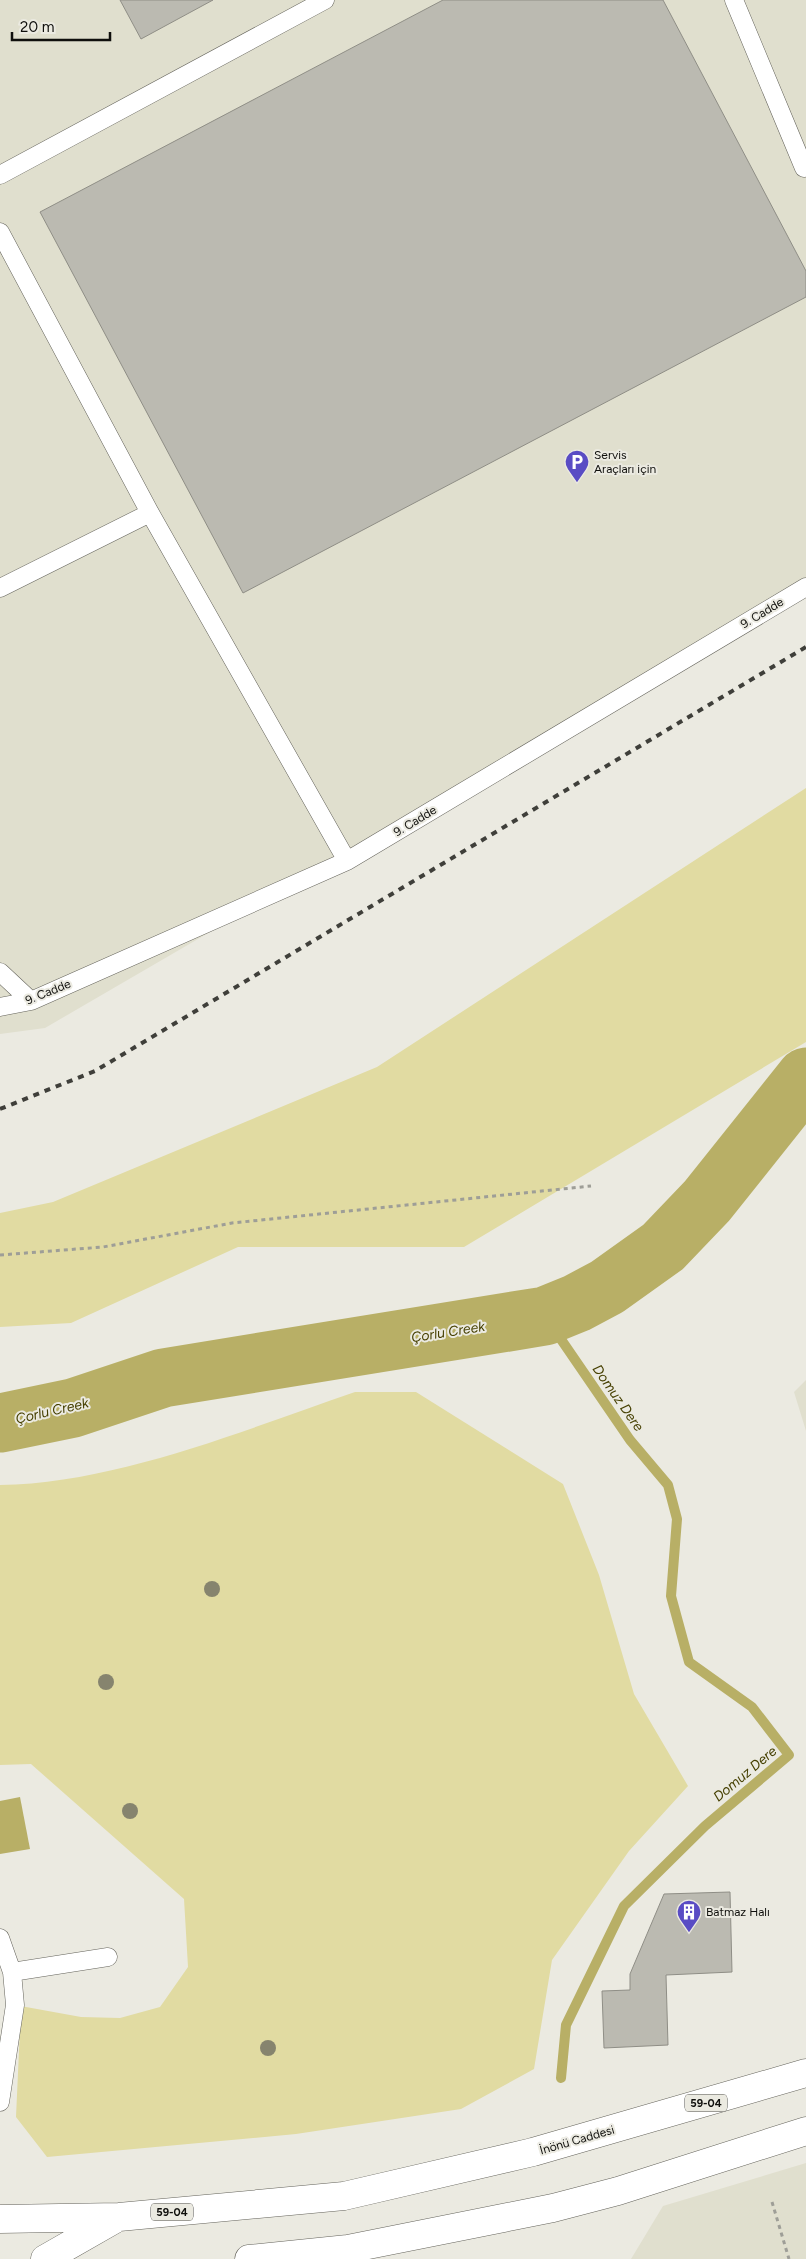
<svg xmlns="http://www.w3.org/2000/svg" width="806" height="2259" viewBox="0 0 806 2259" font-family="Figtree,sans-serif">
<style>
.built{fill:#e0dfce}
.green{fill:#e1dba2}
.water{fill:#b8af66}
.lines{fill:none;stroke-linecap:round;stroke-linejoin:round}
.stream{stroke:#b8af66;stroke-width:10}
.river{stroke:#b8af66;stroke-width:59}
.building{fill:#bbbab1;stroke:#8f8e86}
.lane-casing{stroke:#64635b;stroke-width:19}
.primary-casing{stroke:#64635b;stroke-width:29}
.path{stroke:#9e9e97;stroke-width:3;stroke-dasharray:4 4;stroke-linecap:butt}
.lane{stroke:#fff;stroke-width:18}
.primary{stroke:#fff;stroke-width:28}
.rail{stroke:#3f3f3a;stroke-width:4;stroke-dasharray:6 6;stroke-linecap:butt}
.tree{fill:#86846e}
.labels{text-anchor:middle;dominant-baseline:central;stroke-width:4;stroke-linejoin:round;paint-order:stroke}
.shield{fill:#ebeae1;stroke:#51514c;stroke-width:1}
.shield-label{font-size:11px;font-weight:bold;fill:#0f0f0c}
.poi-label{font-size:12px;fill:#0f0f0c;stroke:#ebeae1;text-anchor:start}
.street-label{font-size:12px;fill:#0f0f0c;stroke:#ebeae1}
.water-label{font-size:14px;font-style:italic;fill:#464002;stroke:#ebeae1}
</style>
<rect width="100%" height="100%" fill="#ebeae1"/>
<path class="built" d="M0,0H806V585L45,1028L0,1034Z
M806,1380V1431L794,1392Z
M806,2163V2259H631L663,2206Z"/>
<path class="green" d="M806,788V1042L464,1247H238L71,1323L0,1327V1213L53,1202L377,1067Z
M355,1392H416L563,1484L599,1575L634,1694L688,1786L629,1851L552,1960L534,2069L461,2109L296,2134L47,2157L16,2117L20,2029L15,2005L81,2017L120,2018L160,2007L188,1967L184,1899L31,1764L0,1765V1485C117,1483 244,1430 355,1392Z"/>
<path class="water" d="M20,1797L30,1849L0,1854V1801Z"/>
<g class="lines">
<path class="stream" d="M545,1316L630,1440L668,1485L677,1519L671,1596L689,1662L752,1707L789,1755L705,1826L624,1906L566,2025L561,2078"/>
<path class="river" d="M0,1423L73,1408L163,1378L545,1316L577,1303L607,1287L663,1247L707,1201L806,1077"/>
</g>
<path class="building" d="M120,0H213L141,39Z
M443,0H663L806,271V297L243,593L40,212Z
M730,1892L732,1972L666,1975L668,2045L604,2048L602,1991L630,1990V1974L664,1894Z"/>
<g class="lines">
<defs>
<path id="lane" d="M734,0L804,168L806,167
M0,175L325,0
M0,232L150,513L347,861
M0,588L150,513
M0,972L31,1001
M0,1007L31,1001L347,861L806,587
M0,1938L12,1972L15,2005L0,2102
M12,1972L108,1957"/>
<path id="primary" d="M0,2219L119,2217L344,2196L533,2152L806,2073
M45,2259L115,2219
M249,2259L348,2249L553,2208L618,2191L806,2131"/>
</defs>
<use href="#lane" class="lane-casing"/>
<use href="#primary" class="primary-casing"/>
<path class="path" d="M0,1255L103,1247L232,1223L591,1186
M772,2202L789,2259"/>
<use href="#lane" class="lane"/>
<use href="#primary" class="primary"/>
<path class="rail" d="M0,1109L95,1071L806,647"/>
</g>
<g class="tree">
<circle cx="212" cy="1589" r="8"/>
<circle cx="106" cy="1682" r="8"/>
<circle cx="130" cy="1811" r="8"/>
<circle cx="268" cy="2048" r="8"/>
</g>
<defs>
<symbol id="parking-pin" viewBox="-11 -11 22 30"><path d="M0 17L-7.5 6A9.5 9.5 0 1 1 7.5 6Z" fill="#594cc4" stroke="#ebeae1"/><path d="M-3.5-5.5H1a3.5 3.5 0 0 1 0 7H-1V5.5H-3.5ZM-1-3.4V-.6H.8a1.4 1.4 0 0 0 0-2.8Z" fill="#fff"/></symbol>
<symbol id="building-pin" viewBox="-11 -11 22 30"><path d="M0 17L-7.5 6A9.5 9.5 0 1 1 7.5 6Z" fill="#594cc4" stroke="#ebeae1"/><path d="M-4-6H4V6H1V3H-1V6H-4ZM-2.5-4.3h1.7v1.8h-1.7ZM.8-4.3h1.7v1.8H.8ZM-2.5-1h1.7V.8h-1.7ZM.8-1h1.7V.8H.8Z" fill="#fff"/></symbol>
</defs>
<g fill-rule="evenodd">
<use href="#parking-pin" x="563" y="448" width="28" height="38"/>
<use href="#building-pin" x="675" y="1898" width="28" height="38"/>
</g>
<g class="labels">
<g class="shield">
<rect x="685" y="2094.5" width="42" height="17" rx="4"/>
<rect x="151" y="2203.5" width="42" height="17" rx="4"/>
</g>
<g class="shield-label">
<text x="706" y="2103">59-04</text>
<text x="172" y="2212">59-04</text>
</g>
<g class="poi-label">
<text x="594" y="455">Servis<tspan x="594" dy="14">Araçları için</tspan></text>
<text x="706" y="1912">Batmaz Halı</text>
</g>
<g class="street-label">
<text transform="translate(762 613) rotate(-31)">9. Cadde</text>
<text transform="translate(415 821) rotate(-31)">9. Cadde</text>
<text transform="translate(48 992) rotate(-22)">9. Cadde</text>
<text transform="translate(577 2140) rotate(-16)">İnönü Caddesi</text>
</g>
<g class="water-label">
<text transform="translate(448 1332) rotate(-9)">Çorlu Creek</text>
<text transform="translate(618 1398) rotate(55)">Domuz Dere</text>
<text transform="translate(52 1411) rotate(-13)">Çorlu Creek</text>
<text transform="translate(745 1774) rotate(-40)">Domuz Dere</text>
</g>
</g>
<path d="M12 32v8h98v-8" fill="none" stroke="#0f0f0c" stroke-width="2.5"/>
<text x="20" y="32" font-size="15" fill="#0f0f0c" stroke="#ebeae1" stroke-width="4" paint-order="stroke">20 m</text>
</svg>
